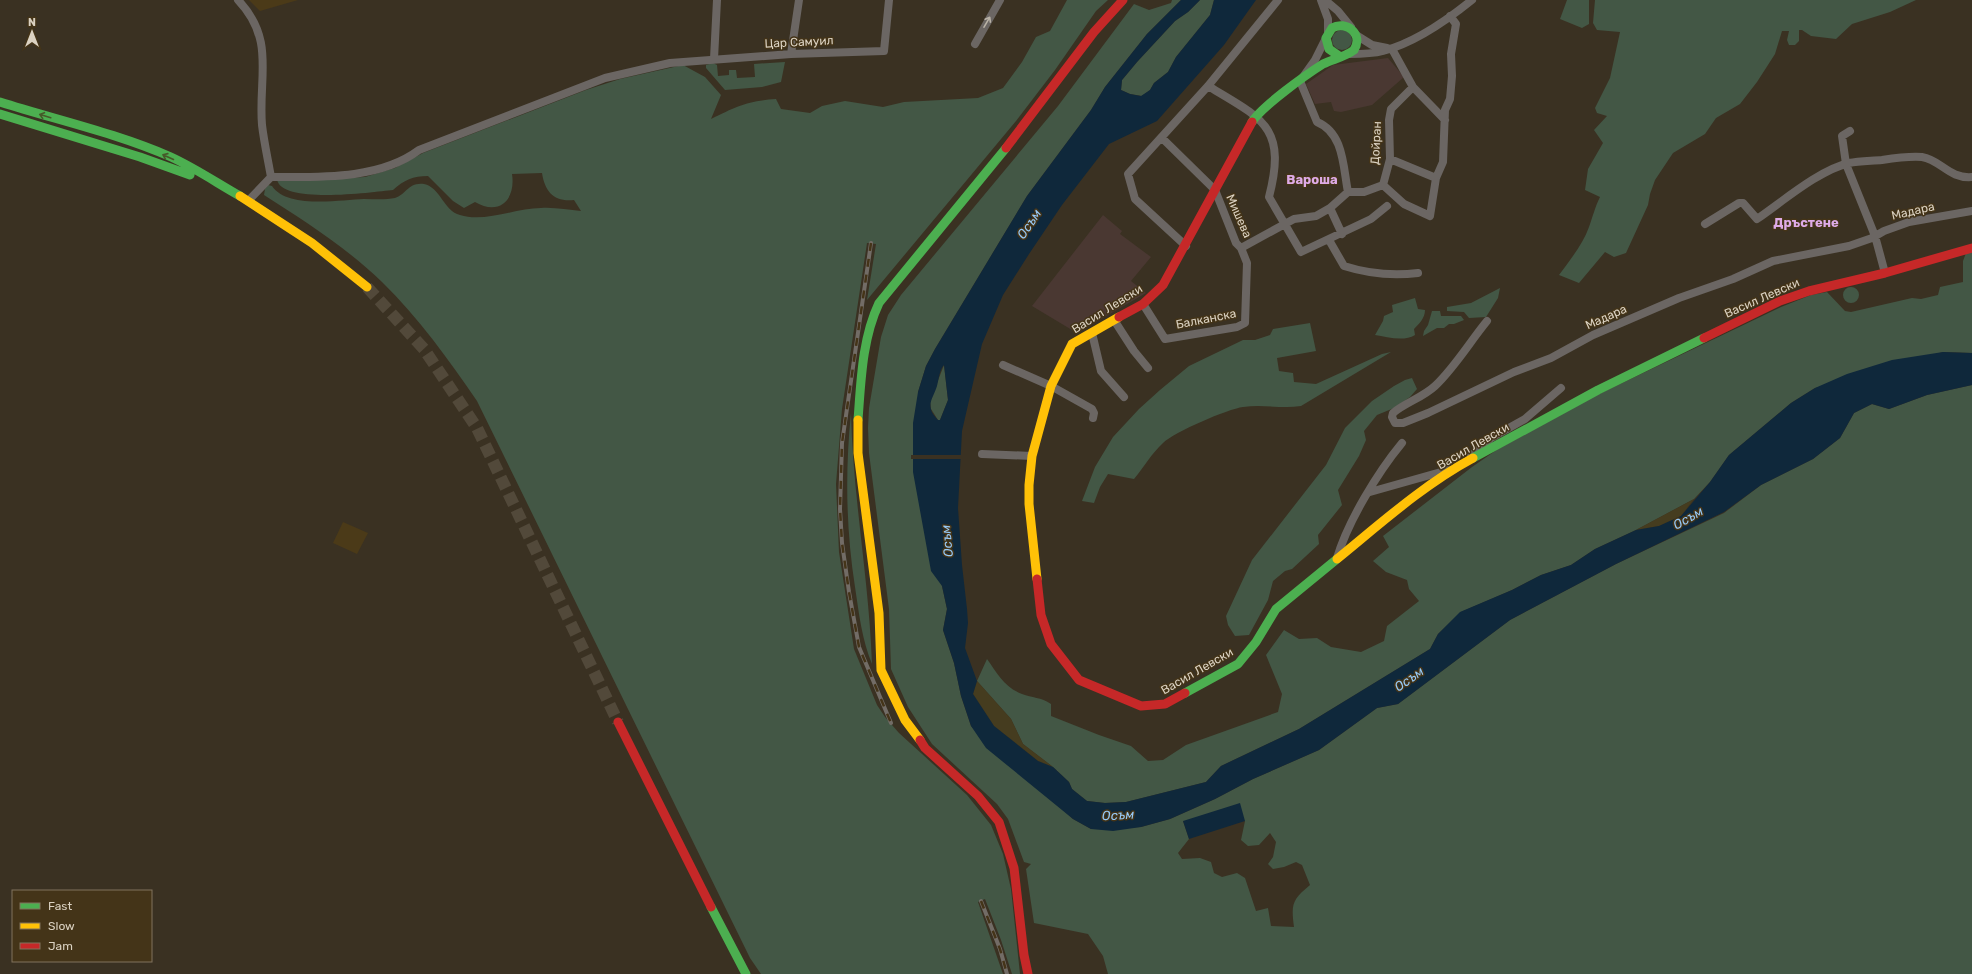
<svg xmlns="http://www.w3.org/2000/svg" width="1972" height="974" viewBox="0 0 1972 974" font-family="Rubik,sans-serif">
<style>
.built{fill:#4b3a18}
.education{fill:#4a3832}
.green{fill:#435745;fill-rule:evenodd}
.sand{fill:#453c1f}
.water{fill:#0f283b;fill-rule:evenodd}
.pier{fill:#3a3122}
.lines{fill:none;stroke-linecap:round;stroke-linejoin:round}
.secondary-tunnel{stroke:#52493a;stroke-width:12;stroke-dasharray:12 6;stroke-linecap:butt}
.street{stroke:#6b6663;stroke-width:8}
.fast{stroke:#4caf50;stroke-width:9}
.slow{stroke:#ffc107;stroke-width:9}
.jam{stroke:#c62828;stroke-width:9}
.rail-casing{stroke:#726c66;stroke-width:4}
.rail{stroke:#443418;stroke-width:2.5;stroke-dasharray:8;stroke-linecap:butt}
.oneway{stroke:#b9b2a6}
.oneway2{stroke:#465929}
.labels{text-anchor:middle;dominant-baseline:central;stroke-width:3;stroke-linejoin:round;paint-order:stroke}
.street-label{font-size:12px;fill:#dbd2c2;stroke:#443418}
.neighbourhood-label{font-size:13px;font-weight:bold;fill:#deabe7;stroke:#443418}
.water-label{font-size:13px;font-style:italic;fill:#97caf7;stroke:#443418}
</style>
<rect width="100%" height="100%" fill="#3a3122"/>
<path class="built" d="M249,0H298L260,11Z
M343,522L368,533L357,554L333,543Z"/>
<path class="education" d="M1388,58L1404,77L1372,105L1341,112L1334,111L1331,102L1315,104L1306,84L1333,65Z
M1103,215L1122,231L1120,234L1151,257L1131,281L1146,293L1077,333L1032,306Z"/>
<path class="green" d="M1067,0H1108L1096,11L1055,70L1016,121L867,300L876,244L867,243L842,409L836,484L839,552L854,649L877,705L885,717L899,733L967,795L991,825L1003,854L1011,889L1020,974H1012L1001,940L985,899L978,902L1003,974H761L750,958L477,401C448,359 419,318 382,282C348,249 305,221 264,195L265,189L268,185L272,186C287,209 340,200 364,199C374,199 386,200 395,198C406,195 408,182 424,184C440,187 444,211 460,215C484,223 516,208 541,208C554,207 568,210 581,211L574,200C554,202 545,192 542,173L512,174C516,200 499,216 475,202L464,208L453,201L428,176C413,176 404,180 393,190C373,192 280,205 277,179L311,180L365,177L395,168L423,153L586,90L620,79L683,65L705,77L721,95L711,119C737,106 747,101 776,99L781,109L810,113L822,106L845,101L883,107L904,102L978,98L1003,88L1022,62L1036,37L1050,31Z
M1172,0H1181L1147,34L1105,87L1091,110L1027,196L935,349L926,366L918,392L942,586L947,609L943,630L954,663L961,696L971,726L1073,819L1091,829L1141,827L1170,819L1215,799L1253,779L1319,750L1377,708L1398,704L1510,620L1616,564L1724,513L1761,485L1813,459L1840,438L1854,413L1872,404L1889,409L1927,395L1972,385V974H1108L1103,956L1088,934L1034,923L1026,869L1031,864L1024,862L1008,819L997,804L932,744L908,707L891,669L889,609L869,453L868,428L869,408L881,337L888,315L901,295L1058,106L1134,4L1149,10L1171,3ZM1183,821H1245L1241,840L1248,846L1259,845L1270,833L1276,842L1273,857L1268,864L1273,869L1284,867L1296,862L1302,865L1310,885C1292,900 1291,904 1294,927L1271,926L1268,908L1256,911L1245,878L1237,873L1222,877L1214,873L1211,862L1200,858L1182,859L1178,853L1189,839Z
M1200,0H1214L1210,15L1176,57L1168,72L1154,83L1150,90L1142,96L1130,94L1121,90L1122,80L1137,62L1175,21L1188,12Z
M1567,0H1589V24L1582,28L1560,19Z
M1595,0H1916L1890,12L1852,24L1836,39L1811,36L1802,30H1799V41L1795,45H1789L1787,40L1789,31H1782L1775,54L1757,82L1740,104L1716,118L1705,134L1673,153L1655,180L1650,194L1648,205L1626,253L1614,257L1605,252L1579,283L1559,275C1570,260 1583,244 1589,227C1593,216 1595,207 1600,197L1585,190L1588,169L1603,143L1594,130L1607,116L1597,113L1595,108L1610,78L1620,32L1597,30L1593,23Z
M1332 40a10 10 0 1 1 20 0a10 10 0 1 1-20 0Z
M785,62L781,82L762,87L725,90L706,68V65L713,63L717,65L718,76L729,75V70H736L737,78L755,77L754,64Z
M1972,252V353L1943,352L1815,388L1791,403L1729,455L1710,482L1694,499L1636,530L1595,549L1571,565L1541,575L1512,590L1461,612L1438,634L1430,649L1299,729L1221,766L1206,782L1126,802L1105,803L1087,801L1072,789L1069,782L1053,767L1023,744L1011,719L977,681L987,659C997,673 1005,688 1022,694C1032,698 1041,697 1051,704V716L1099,735L1131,746L1148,761L1163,760L1186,745L1278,712L1282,694L1266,655L1284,630L1299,639L1317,638L1331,647L1361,652L1384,641L1387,626L1419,601L1409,589L1407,580L1386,572L1373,561L1389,547L1383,536L1472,467L1498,449L1595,396L1781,307L1811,295L1827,292L1845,311L1851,312L1912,298L1921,299L1938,295L1940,287L1963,282V261L1966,253Z
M1843 295a8 8 0 1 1 16 0a8 8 0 1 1-16 0Z
M1500,288L1498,298L1486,317L1469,318L1464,312L1447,311V307L1471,303Z
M1415,298L1418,309L1425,310C1425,318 1419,324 1414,329L1415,335C1404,342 1387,337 1375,335L1383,321L1384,316L1393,312L1392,305Z
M1432,311H1440L1441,316H1461L1464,320L1454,324H1449L1444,328H1437L1423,336L1424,331L1428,325Z
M1310,323L1316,351L1277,358L1279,371L1293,373L1294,382L1316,384L1382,354L1391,352L1301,406C1282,409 1263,404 1243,407C1228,409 1174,432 1163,443C1152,453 1144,467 1134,479L1108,474L1100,487L1094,503L1082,501L1095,467L1113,437L1139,409L1160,390L1189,366L1243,340H1255L1270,335L1273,329Z
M944,365L948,400L940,420H938L931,409L930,401Z
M1412,378L1417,389L1410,397L1394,408L1377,415L1364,431L1366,440L1359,456L1338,490L1342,505L1318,535L1319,544L1292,569L1285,571L1273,581L1268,600L1249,635L1235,636L1228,625L1226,616L1252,560L1326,465L1345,428L1372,401L1394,386L1405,380Z
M851,413C853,498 869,580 872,664C862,640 859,614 855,587C846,529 845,472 851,413Z"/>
<path class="sand" d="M1694,499L1681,516L1659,526L1636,530Z
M977,681L1011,719L1023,744L1053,767L1038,761L994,726L973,694Z"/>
<path class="water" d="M1181,0H1200L1188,12L1175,21L1137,62L1122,80L1121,90L1130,94L1141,96L1150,90L1154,83L1168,72L1176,57L1210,15L1214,0H1256L1224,45L1157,121L1109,144L1062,205L1029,254L1003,295L982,344L962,431L958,508L962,565L967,609L968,623L965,648L977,681L973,694L994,726L1038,761L1053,767L1069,782L1072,789L1087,801L1105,803L1126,802L1206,782L1221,766L1299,729L1430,649L1438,634L1460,612L1512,590L1541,575L1571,565L1595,549L1636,530L1659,526L1681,516L1710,482L1729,455L1791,403L1815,388L1847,374L1892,360L1943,352L1972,353V385L1927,395L1889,409L1872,404L1854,413L1840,438L1813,459L1761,485L1724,512L1616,564L1510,620L1398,704L1377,708L1319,750L1253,779L1215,799L1170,819L1141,827L1113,831L1091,829L1073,819L986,748L971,726L961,696L954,663L943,630L947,609L942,586L931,571L913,472V423L918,392L926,366L935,349L1027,196L1091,110L1105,87L1147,34ZM944,365L948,400L940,420H938C924,406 933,399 937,386C939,379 939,371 944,365Z
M1240,803L1245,821L1189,839L1183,821Z"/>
<path class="pier" d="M911,455H963V459H911Z"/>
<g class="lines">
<path class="secondary-tunnel" d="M367,287L424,349L477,428L618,722"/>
<path class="street" d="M238,0C276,40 258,77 262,125C264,142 268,160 271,177
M1321,0L1328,19V33
M1325,0L1338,11L1351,27
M1356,35L1372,45L1387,48
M1326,38L1315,60L1300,81L1317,122C1344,133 1343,167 1348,192
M975,44L1000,0
M1392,49L1413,87L1445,120
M791,54L799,0
M1349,54C1361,54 1372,54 1383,51C1415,43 1446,21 1472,0
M714,59L717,0
M1208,86C1263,119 1287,127 1269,197L1301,252L1371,219L1387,206
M1850,131L1842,136L1846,164L1875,236L1885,273
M1390,159L1436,178
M1383,185L1404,204L1430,216L1436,178L1443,162L1445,110L1450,99L1452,76L1451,54L1456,24L1450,16
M1383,185L1390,159L1389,120L1391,109L1413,87
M249,200L271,177C319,177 379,180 419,150L605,78L670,63L791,54L884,51L889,0
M1330,208L1342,234
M1705,224L1739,203H1743L1757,219C1782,202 1819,170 1849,163C1859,161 1871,161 1882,160C1895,158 1909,156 1922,157C1941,160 1949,179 1972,177
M1329,240L1344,266C1369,274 1392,276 1418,273
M1186,246L1135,199L1128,174L1208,86L1278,0
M1241,248L1294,219L1316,216L1330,208L1348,192H1364L1383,185
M1143,304L1165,339L1237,327L1245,323L1247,263L1241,248L1236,243L1215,190L1162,138
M1114,320L1134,351L1148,368
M1487,321C1469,343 1455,367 1435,386C1422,398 1406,402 1393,413L1392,417L1395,423H1403L1428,413L1514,372L1551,358L1593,335L1679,298L1733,279L1773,261L1849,246L1872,238L1884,231L1909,222L1972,211
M1092,333L1101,371L1124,397
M1003,365L1051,386L1092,409L1094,413L1093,418
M982,454L1032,456
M1471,456L1491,438L1525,419L1561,388
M1370,492L1448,470
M1337,558C1348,521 1378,472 1402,443"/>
<path class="fast" d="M0,102C57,120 116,133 171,157C195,168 217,183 240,196
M0,114L140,157L190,175
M1252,122C1261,107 1307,74 1323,64C1333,59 1345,57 1354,50C1364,34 1346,20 1332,28L1326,38L1329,49L1339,56
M858,420C861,381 862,339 879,303L1006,148
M1473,458L1598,390L1704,338
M1185,693L1238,664L1256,642L1276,609L1337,559
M711,907L746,974"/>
<path class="slow" d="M240,196L312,243L367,287
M858,420V453L879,613L881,670L905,720L920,740
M1337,559C1380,524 1423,485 1473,458
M1037,579L1029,504V485L1032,456L1051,386L1072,344L1119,317"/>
<path class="jam" d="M1006,148L1094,32L1123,0
M1119,317L1143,304L1163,285L1252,122
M1704,338L1780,301L1809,291L1885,273L1972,248
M1037,579L1041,615L1051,644L1079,680L1141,706L1165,704L1185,693
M618,722L711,907
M920,740L925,748L978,796L999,822L1014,868L1024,955L1028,974"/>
<defs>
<path id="rail" d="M871,243L842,443L840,509L842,543L849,592L859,647L891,723
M981,901L1000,949L1007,974"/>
</defs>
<use href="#rail" class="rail-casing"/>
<use href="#rail" class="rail"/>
</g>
<defs><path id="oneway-shaft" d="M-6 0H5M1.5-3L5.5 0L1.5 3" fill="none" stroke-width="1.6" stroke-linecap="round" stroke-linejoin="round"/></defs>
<use class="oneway" href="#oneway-shaft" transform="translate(987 22) rotate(-60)"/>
<g class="oneway2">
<use href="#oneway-shaft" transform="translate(45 116) rotate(-163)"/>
<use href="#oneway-shaft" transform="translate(168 157) rotate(-156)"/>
</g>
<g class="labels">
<g class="street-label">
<text transform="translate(799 42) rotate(-3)">Цар Самуил</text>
<text transform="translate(1376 143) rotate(-87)">Дойран</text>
<text transform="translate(1913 211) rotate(-13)">Мадара</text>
<text transform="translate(1239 216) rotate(66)">Мишева</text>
<text transform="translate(1762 298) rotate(-24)">Васил Левски</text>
<text transform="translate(1107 309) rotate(-32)">Васил Левски</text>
<text transform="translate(1606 317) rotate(-24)">Мадара</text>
<text transform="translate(1206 319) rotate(-11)">Балканска</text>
<text transform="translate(1473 446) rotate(-30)">Васил Левски</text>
<text transform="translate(1197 671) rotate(-30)">Васил Левски</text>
</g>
<g class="neighbourhood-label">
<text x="1312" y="179">Вароша</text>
<text x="1806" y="222">Дръстене</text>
</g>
<g class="water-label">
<text transform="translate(1029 224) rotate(-56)">Осъм</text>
<text transform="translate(1688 518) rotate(-30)">Осъм</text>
<text transform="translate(947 541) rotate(-95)">Осъм</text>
<text transform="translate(1409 679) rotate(-35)">Осъм</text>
<text transform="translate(1118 815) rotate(-3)">Осъм</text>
</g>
</g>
<rect x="12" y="890" width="140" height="72" fill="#443418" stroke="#80735c"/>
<rect x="20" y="903" width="20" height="6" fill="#4caf50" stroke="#80735c"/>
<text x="48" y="910" font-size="12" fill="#dbd2c2">Fast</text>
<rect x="20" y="923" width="20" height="6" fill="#ffc107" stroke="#80735c"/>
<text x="48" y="930" font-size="12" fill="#dbd2c2">Slow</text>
<rect x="20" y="943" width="20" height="6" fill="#c62828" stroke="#80735c"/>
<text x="48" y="950" font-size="12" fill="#dbd2c2">Jam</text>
<g transform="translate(32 32)" stroke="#443418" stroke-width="3" paint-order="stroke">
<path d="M0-3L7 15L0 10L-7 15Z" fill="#dbd2c2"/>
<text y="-6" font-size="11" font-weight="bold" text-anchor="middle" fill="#dbd2c2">N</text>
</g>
</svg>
